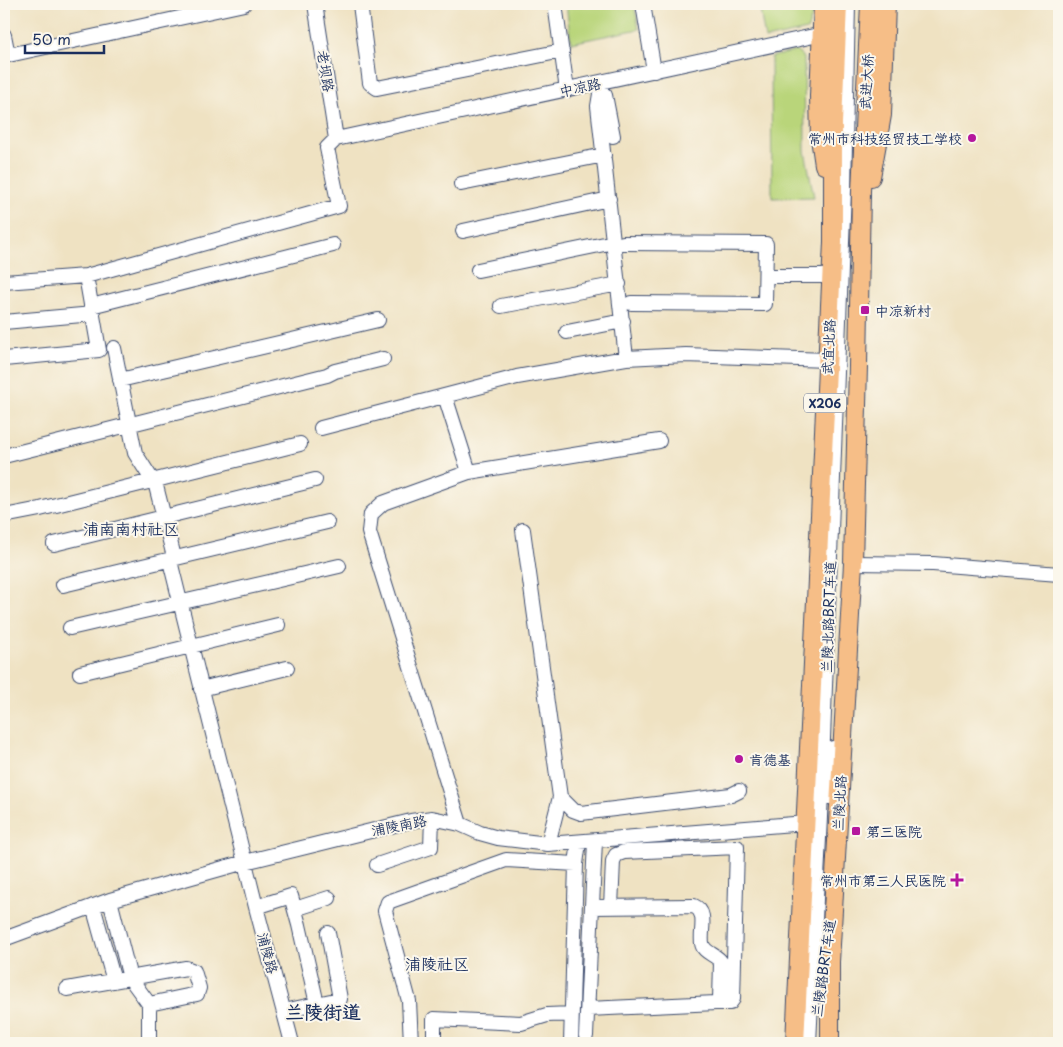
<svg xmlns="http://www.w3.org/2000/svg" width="1063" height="1047" viewBox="0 0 1063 1047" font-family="'Playpen Sans','LXGW WenKai TC',sans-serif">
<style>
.green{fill:#b9d57a;stroke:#6a826c}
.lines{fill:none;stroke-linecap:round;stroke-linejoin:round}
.minor-casing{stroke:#3b4a6d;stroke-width:16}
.major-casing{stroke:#3b4a6d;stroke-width:20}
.minor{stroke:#fff;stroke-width:14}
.major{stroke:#f6be87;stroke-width:18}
.poi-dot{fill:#b5179e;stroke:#fbf7ec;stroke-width:2}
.labels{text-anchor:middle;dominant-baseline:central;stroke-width:4;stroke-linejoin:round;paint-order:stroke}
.shield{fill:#fbf7ec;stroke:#5e6b89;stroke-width:1}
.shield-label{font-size:12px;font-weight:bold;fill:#1b2f5e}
.street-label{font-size:14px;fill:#1b2f5e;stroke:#fbf7ec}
.poi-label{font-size:14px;fill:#1b2f5e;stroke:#fbf7ec;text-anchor:start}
.quarter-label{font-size:16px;fill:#1b2f5e;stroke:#fbf7ec}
.district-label{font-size:19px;font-weight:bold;fill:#1b2f5e;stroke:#fbf7ec}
</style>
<rect width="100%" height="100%" fill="#fbf7ec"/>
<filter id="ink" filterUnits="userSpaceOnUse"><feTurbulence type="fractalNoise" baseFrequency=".02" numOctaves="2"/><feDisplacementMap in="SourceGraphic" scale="10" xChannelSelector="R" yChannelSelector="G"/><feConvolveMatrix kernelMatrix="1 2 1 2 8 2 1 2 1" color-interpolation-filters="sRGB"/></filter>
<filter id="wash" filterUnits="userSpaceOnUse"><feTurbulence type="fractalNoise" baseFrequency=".0096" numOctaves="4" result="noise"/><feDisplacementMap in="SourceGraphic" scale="20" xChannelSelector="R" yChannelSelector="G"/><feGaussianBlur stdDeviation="1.12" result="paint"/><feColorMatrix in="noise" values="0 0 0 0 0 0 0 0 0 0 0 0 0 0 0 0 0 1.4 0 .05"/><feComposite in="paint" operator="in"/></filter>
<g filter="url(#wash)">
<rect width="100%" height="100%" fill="#efe2c2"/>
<path class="green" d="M566,4H634L639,29L571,43Z
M759,4H813L812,17L807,30L765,39Z
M796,51L804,58L805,151L814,197L772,198L771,57Z"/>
</g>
<g filter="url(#ink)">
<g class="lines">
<defs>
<path id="minor" d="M315,4L336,139
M360,4L370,83L377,88L562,51
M555,4L567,90
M643,4L654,71
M4,35L8,55
M4,56L244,4
M602,82L598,106L626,358
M605,95L613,136
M336,139L823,34
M461,184L604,155
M463,231L609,199
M623,243L766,244L765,304L631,303
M478,270L614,242
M766,276H831
M4,282L86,276L339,206L327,148L336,139
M91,306L333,245
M501,306L619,284
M4,322L93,314
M567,332L623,321
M114,348L135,453L156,486L173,553L171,565L256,907L292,1043
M4,359L99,350L86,276
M120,380L378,320
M445,396L469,472
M321,428L517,377L626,358L686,355L827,360
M4,456L327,375L335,371L383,359
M4,516L40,509L300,444
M523,530L560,797L573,810L581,813L731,795L739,791
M54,544L315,480
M853,563L933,564L1059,574
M63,585L327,522
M70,628L339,566
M80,673L278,625
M201,689L287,668
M830,797L833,748
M460,824L369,532L371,514L383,503L469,472L659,441
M548,844L560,797
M377,865L431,847L432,818
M110,900L130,978L149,1004V1043
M93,906L114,981
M256,907L291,896L299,925L317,1004
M611,907L613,861L616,855L624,852L737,847L733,999L730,1003H716
M295,909L329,898
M4,939L110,900L245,862L411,821L432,818L460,824L480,833L498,838L548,844L806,823
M67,989L186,968L194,971L199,988L197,994L149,1004
M588,1009L716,1003L720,1000L721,962C716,954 703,953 702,943C700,931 708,912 694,906L592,907
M284,1011L340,999L328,933
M586,1036L595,841
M411,1043L409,1001L385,911L388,902L506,860L576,864
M434,1043V1019L521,1023L547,1015L572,1014
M571,1043L576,864L579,842
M809,1043L820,817L844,190L848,4"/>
<path id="major" d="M823,4L819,96L820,138L824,165
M871,177L882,115L886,4
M795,1043L833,242V123L838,4
M830,1043V962L853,563L858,366L861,191L870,4"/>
</defs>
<use href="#minor" class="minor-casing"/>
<use href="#major" class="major-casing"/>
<use href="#minor" class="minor"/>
<use href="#major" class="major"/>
</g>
</g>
<g class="poi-dot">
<circle cx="972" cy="138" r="5"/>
<rect x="860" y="305" width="10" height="10" rx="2.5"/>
<circle cx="739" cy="759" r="5"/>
<rect x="851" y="826" width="10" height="10" rx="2.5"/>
<path d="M954.5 872.5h5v5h5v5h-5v5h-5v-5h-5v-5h5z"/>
</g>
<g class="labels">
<rect class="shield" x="804" y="393.5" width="42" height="19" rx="4"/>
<g class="shield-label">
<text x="825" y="403">X206</text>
</g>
<g class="street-label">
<text transform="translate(326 71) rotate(81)">老坝路</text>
<text transform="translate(866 82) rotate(-87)">武进大桥</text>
<text transform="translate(580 87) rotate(-12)">中凉路</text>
<text transform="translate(828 347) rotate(-87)">武宜北路</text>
<text transform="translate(828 617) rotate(-88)">兰陵北路BRT车道</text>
<text transform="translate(839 803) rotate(-87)">兰陵北路</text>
<text transform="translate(399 825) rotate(-11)">浦陵南路</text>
<text transform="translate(268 953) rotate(75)">浦陵路</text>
<text transform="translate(823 968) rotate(-82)">兰陵路BRT车道</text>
</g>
<g class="poi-label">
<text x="962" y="138" text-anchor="end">常州市科技经贸技工学校</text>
<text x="875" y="310">中凉新村</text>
<text x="749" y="759">肯德基</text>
<text x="866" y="831">第三医院</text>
<text x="946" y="880" text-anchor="end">常州市第三人民医院</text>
</g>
<g class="quarter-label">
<text x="131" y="528">浦南南村社区</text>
<text x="437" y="963">浦陵社区</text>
</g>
<g class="district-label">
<text x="323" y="1011">兰陵街道</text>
</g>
</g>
<rect width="1063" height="1047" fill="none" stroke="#fbf7ec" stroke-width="20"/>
<path d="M25 45v8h79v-8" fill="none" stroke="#1b2f5e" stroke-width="2.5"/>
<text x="32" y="45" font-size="15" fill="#1b2f5e" stroke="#fbf7ec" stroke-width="4" paint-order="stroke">50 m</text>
</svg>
